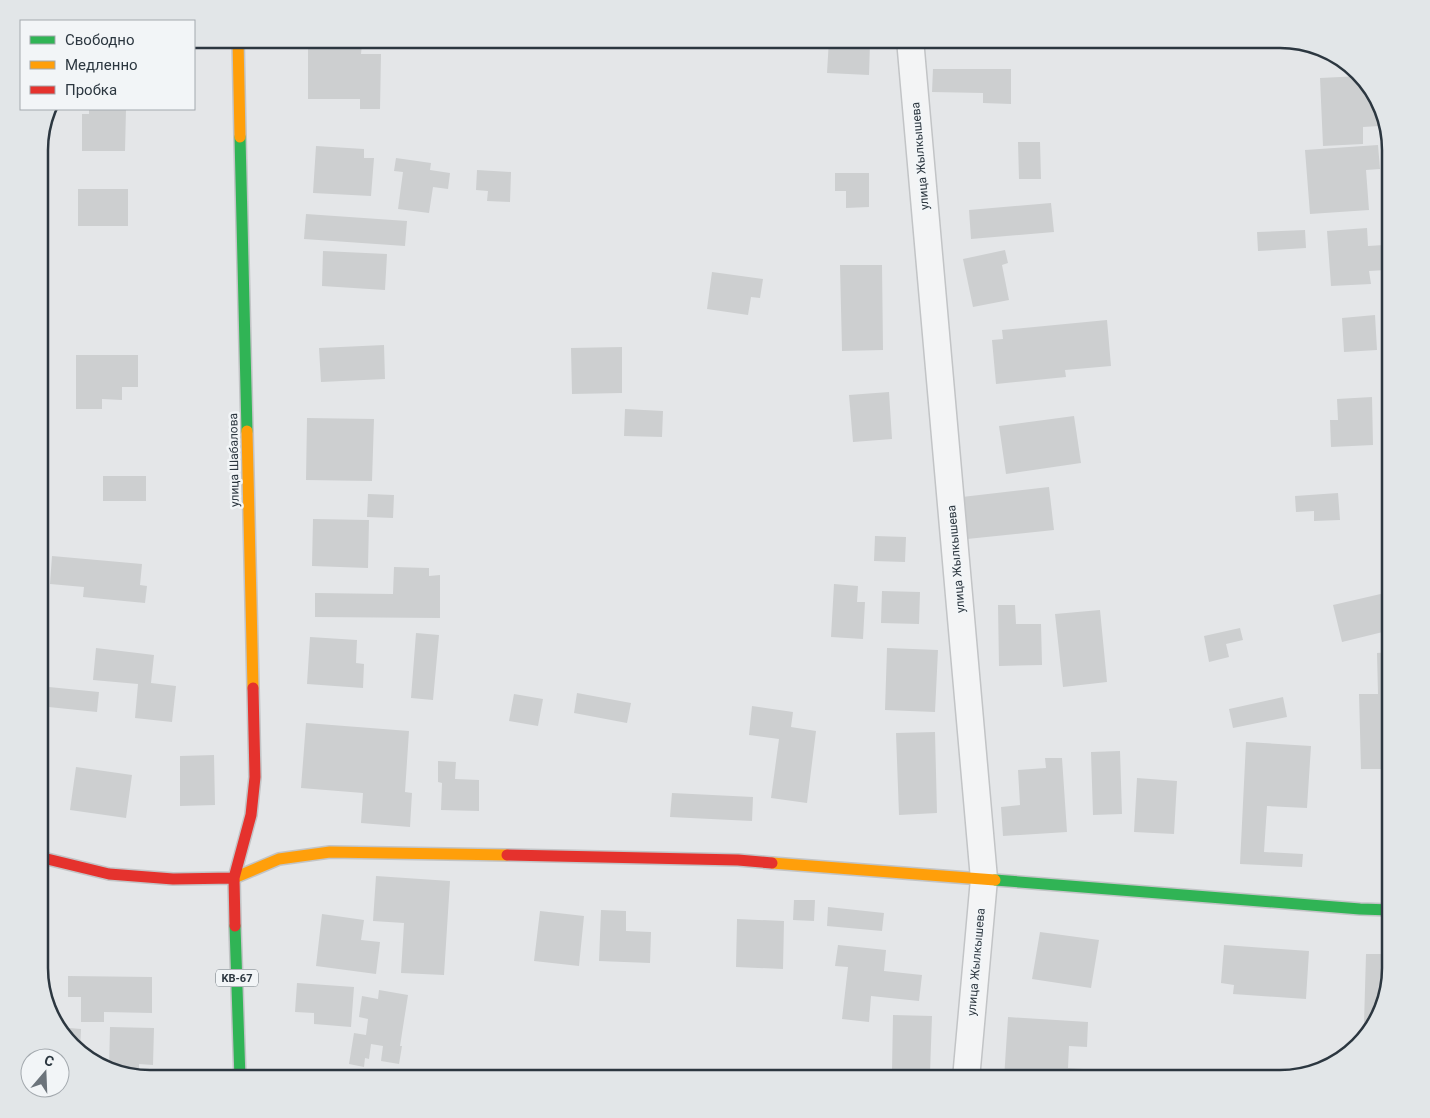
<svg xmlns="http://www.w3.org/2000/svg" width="1430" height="1118" viewBox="0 0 1430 1118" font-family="Roboto,sans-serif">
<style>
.building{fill:#cdcfd0}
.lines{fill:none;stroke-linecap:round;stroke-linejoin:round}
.street-casing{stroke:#c2c4c6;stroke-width:29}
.fast-casing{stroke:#c2c4c6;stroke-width:14}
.slow-casing{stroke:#c2c4c6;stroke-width:14}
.jam-casing{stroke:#c2c4c6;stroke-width:14}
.street{stroke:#f3f4f5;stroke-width:26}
.fast{stroke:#30b455;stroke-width:11}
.slow{stroke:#ff9f0a;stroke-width:11}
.jam{stroke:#e5322d;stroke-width:11}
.labels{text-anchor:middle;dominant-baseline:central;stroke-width:5;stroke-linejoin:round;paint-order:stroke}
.shield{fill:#f2f5f7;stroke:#677077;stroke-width:1}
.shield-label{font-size:11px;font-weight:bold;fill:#2c3740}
.street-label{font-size:12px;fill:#2c3740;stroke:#f2f5f7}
.rim{fill:none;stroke:#2c3740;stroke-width:2.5}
</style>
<rect width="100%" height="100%" fill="#e4e6e8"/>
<path class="building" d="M829,39H875V43H870L869,75L827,73Z
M984,39H1009L1008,42L984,41Z
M308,44H362L361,54H381L380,109H360V99H308Z
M933,69H1011V104L983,103V93L932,92Z
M1361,76L1378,98L1379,126L1363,127V144L1323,146L1320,78Z
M89,109H126L125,151H82V114H89Z
M1018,142H1040L1041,179H1019Z
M1378,145L1380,169L1366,170L1369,210L1310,214L1305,150Z
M316,146L364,149V158H374L371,196L313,193Z
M396,158L431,163L430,170L450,173L448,189L433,187L429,213L398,209L403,172L394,171Z
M477,170L511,172L510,202L487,201L488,191L476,190Z
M835,173H869V207L846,208V191H835Z
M78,189H128V226H78Z
M1051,203L1054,232L971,239L969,210Z
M306,214L407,221L405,246L304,239Z
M1367,228L1368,246L1384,245L1386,270L1369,271L1371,284L1331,286L1327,231Z
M1305,230L1306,248L1258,251L1257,232Z
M1005,250L1008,263L1002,265L1009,300L973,307L963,259Z
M323,251L387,254L385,290L322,286Z
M840,265H882L883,350L842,351Z
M712,272L763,279L760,298L751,297L748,315L707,309Z
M1375,315L1377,350L1344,352L1342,318Z
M1107,320L1111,366L1065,370L1066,377L996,384L992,340L1003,339L1002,330Z
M384,345L385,379L321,382L319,348Z
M622,347V393L572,394L571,348Z
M76,355H138V387H122V400L102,399V409H76Z
M889,392L892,439L853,442L849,395Z
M1372,397L1373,445L1331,447L1330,420H1338L1337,399Z
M625,409L663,411L662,437L624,436Z
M1074,416L1081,463L1006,474L999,426Z
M307,418L374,419L372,481L306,480Z
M103,476H146V501H103Z
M1049,487L1054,530L967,539L962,497Z
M1338,493L1340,520L1314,521V511L1296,512L1295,496Z
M368,494L394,495L393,518L367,517Z
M313,519L369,520L368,568L312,566Z
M875,536L906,537L905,562L874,561Z
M52,556L142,564L140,585L147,586L145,603L83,597L84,587L50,584Z
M394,567L429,568V576L440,575V618L315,617V593L393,594Z
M834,584L858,586L857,602H865L863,639L831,637Z
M882,591L920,592L919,624L881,623Z
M1385,593L1391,621V630L1342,642L1333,605Z
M998,605H1015L1016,624H1041L1042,665L999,666Z
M1100,610L1107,682L1063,687L1055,614Z
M1240,628L1243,640L1226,644L1229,657L1209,662L1204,636Z
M416,633L439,635L433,700L411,698Z
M310,637L357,640L356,663L364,664L363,688L307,684Z
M96,648L154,655L151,683L176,686L172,722L135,718L138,684L93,680Z
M887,648L938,650L935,712L885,710Z
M1391,652V697H1388L1389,718H1391V769H1361L1359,694H1378L1377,653Z
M39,686L99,692L97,712L39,706Z
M577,693L631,703L627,723L574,713Z
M514,694L543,699L538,726L509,721Z
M1283,697L1287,717L1233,728L1229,709Z
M752,706L793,712L791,727L816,731L807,803L771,798L779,739L749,735Z
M306,723L409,731L405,792L412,793L410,827L361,823L363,793L301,788Z
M935,732L937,813L899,815L896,733Z
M1246,742L1311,746L1307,808L1267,806L1264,852L1303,854L1302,867L1240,864Z
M1120,751L1122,814L1093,815L1091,752Z
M214,755L215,805L180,806V756Z
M1045,758H1062L1067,832L1003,836L1001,807L1020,805L1018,770L1046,768Z
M438,761L456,762L455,779L479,780V811L441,810L442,783L438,782Z
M76,767L132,775L126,818L70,810Z
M1137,778L1177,781L1174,834L1134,832Z
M672,793L753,797L752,821L670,817Z
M376,876L450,881L444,975L401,973L404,923L373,921Z
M794,900H815L814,921L793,920Z
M828,907L884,913L882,931L827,926Z
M601,910L626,911V931L651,932L650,963L599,961Z
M540,911L584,916L579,966L534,961Z
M322,914L364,920L361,940L380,942L376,974L316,966Z
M737,919L784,921L783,969L736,967Z
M39,928L49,929L46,967L39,966Z
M1040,932L1099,940L1091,988L1032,979Z
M838,945L886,950L884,971L922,975L919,1001L871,996L869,1022L842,1019L848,967L835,966Z
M1224,945L1309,951L1306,999L1233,994L1234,985L1221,983Z
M1366,954H1391V968L1383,1010L1374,1024H1364Z
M68,976L152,977V1013L104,1012V1022H81V997H68Z
M297,983L354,987L351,1027L314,1024V1013L295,1012Z
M379,990L408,995L400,1046H402L399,1064L381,1061L383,1046L371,1044L369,1059L365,1058L364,1067L349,1064L354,1033L366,1035L368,1019L359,1017L362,996L378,999Z
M893,1015L932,1016L930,1073L892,1071Z
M1008,1017L1088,1022L1087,1047L1069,1046L1068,1068L1083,1069L1082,1079H1004Z
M58,1027L81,1029L80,1052H77Z
M110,1027L154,1028L153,1065L139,1064V1077L108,1071L103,1068H109Z"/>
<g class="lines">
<defs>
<path id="street" d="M910,39L984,879L966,1079"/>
<path id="fast" d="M240,137L247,431
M995,880L1360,909L1391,910
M235,926L240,1079"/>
<path id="slow" d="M238,39L240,137
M247,431L253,688
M772,863L995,880
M234,878L279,859L330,852L507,855"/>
<path id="jam" d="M507,855L738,860L772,863
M39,857L109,874L173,879L234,878L235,926
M234,878L251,815L255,777L253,688"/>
</defs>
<use href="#street" class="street-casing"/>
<use href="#fast" class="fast-casing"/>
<use href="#slow" class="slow-casing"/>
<use href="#jam" class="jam-casing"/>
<use href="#street" class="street"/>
<use href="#fast" class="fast"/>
<use href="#slow" class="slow"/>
<use href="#jam" class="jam"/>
</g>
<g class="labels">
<rect class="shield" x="216" y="969.5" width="42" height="17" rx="4"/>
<g class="shield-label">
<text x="237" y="978">KB-67</text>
</g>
<g class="street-label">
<text transform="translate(920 156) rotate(-95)">улица Жылкышева</text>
<text transform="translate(234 460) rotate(-91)">улица Шабалова</text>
<text transform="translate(956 559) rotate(-95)">улица Жылкышева</text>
<text transform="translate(976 962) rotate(-85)">улица Жылкышева</text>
</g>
</g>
<path d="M0 0H1430V1118H0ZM150 48H1280A102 102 0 0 1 1382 150V968A102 102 0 0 1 1280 1070H150A102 102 0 0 1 48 968V150A102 102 0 0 1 150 48Z" fill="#e2e6e8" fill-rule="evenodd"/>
<path class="rim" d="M150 48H1280A102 102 0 0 1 1382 150V968A102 102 0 0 1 1280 1070H150A102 102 0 0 1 48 968V150A102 102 0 0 1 150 48Z"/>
<rect x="20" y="20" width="175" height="90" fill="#f2f5f7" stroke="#a3a9ae"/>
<rect x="30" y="36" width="25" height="8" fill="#30b455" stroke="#a3a9ae"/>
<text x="65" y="45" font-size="15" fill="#2c3740">Свободно</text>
<rect x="30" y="61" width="25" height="8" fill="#ff9f0a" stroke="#a3a9ae"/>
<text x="65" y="70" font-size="15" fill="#2c3740">Медленно</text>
<rect x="30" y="86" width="25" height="8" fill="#e5322d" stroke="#a3a9ae"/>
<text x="65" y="95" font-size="15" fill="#2c3740">Пробка</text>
<g transform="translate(45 1073) rotate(19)"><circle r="24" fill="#f2f5f7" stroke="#a3a9ae"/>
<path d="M0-4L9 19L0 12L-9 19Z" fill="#6c747b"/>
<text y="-8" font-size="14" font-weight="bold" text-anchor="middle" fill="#2c3740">С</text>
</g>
</svg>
